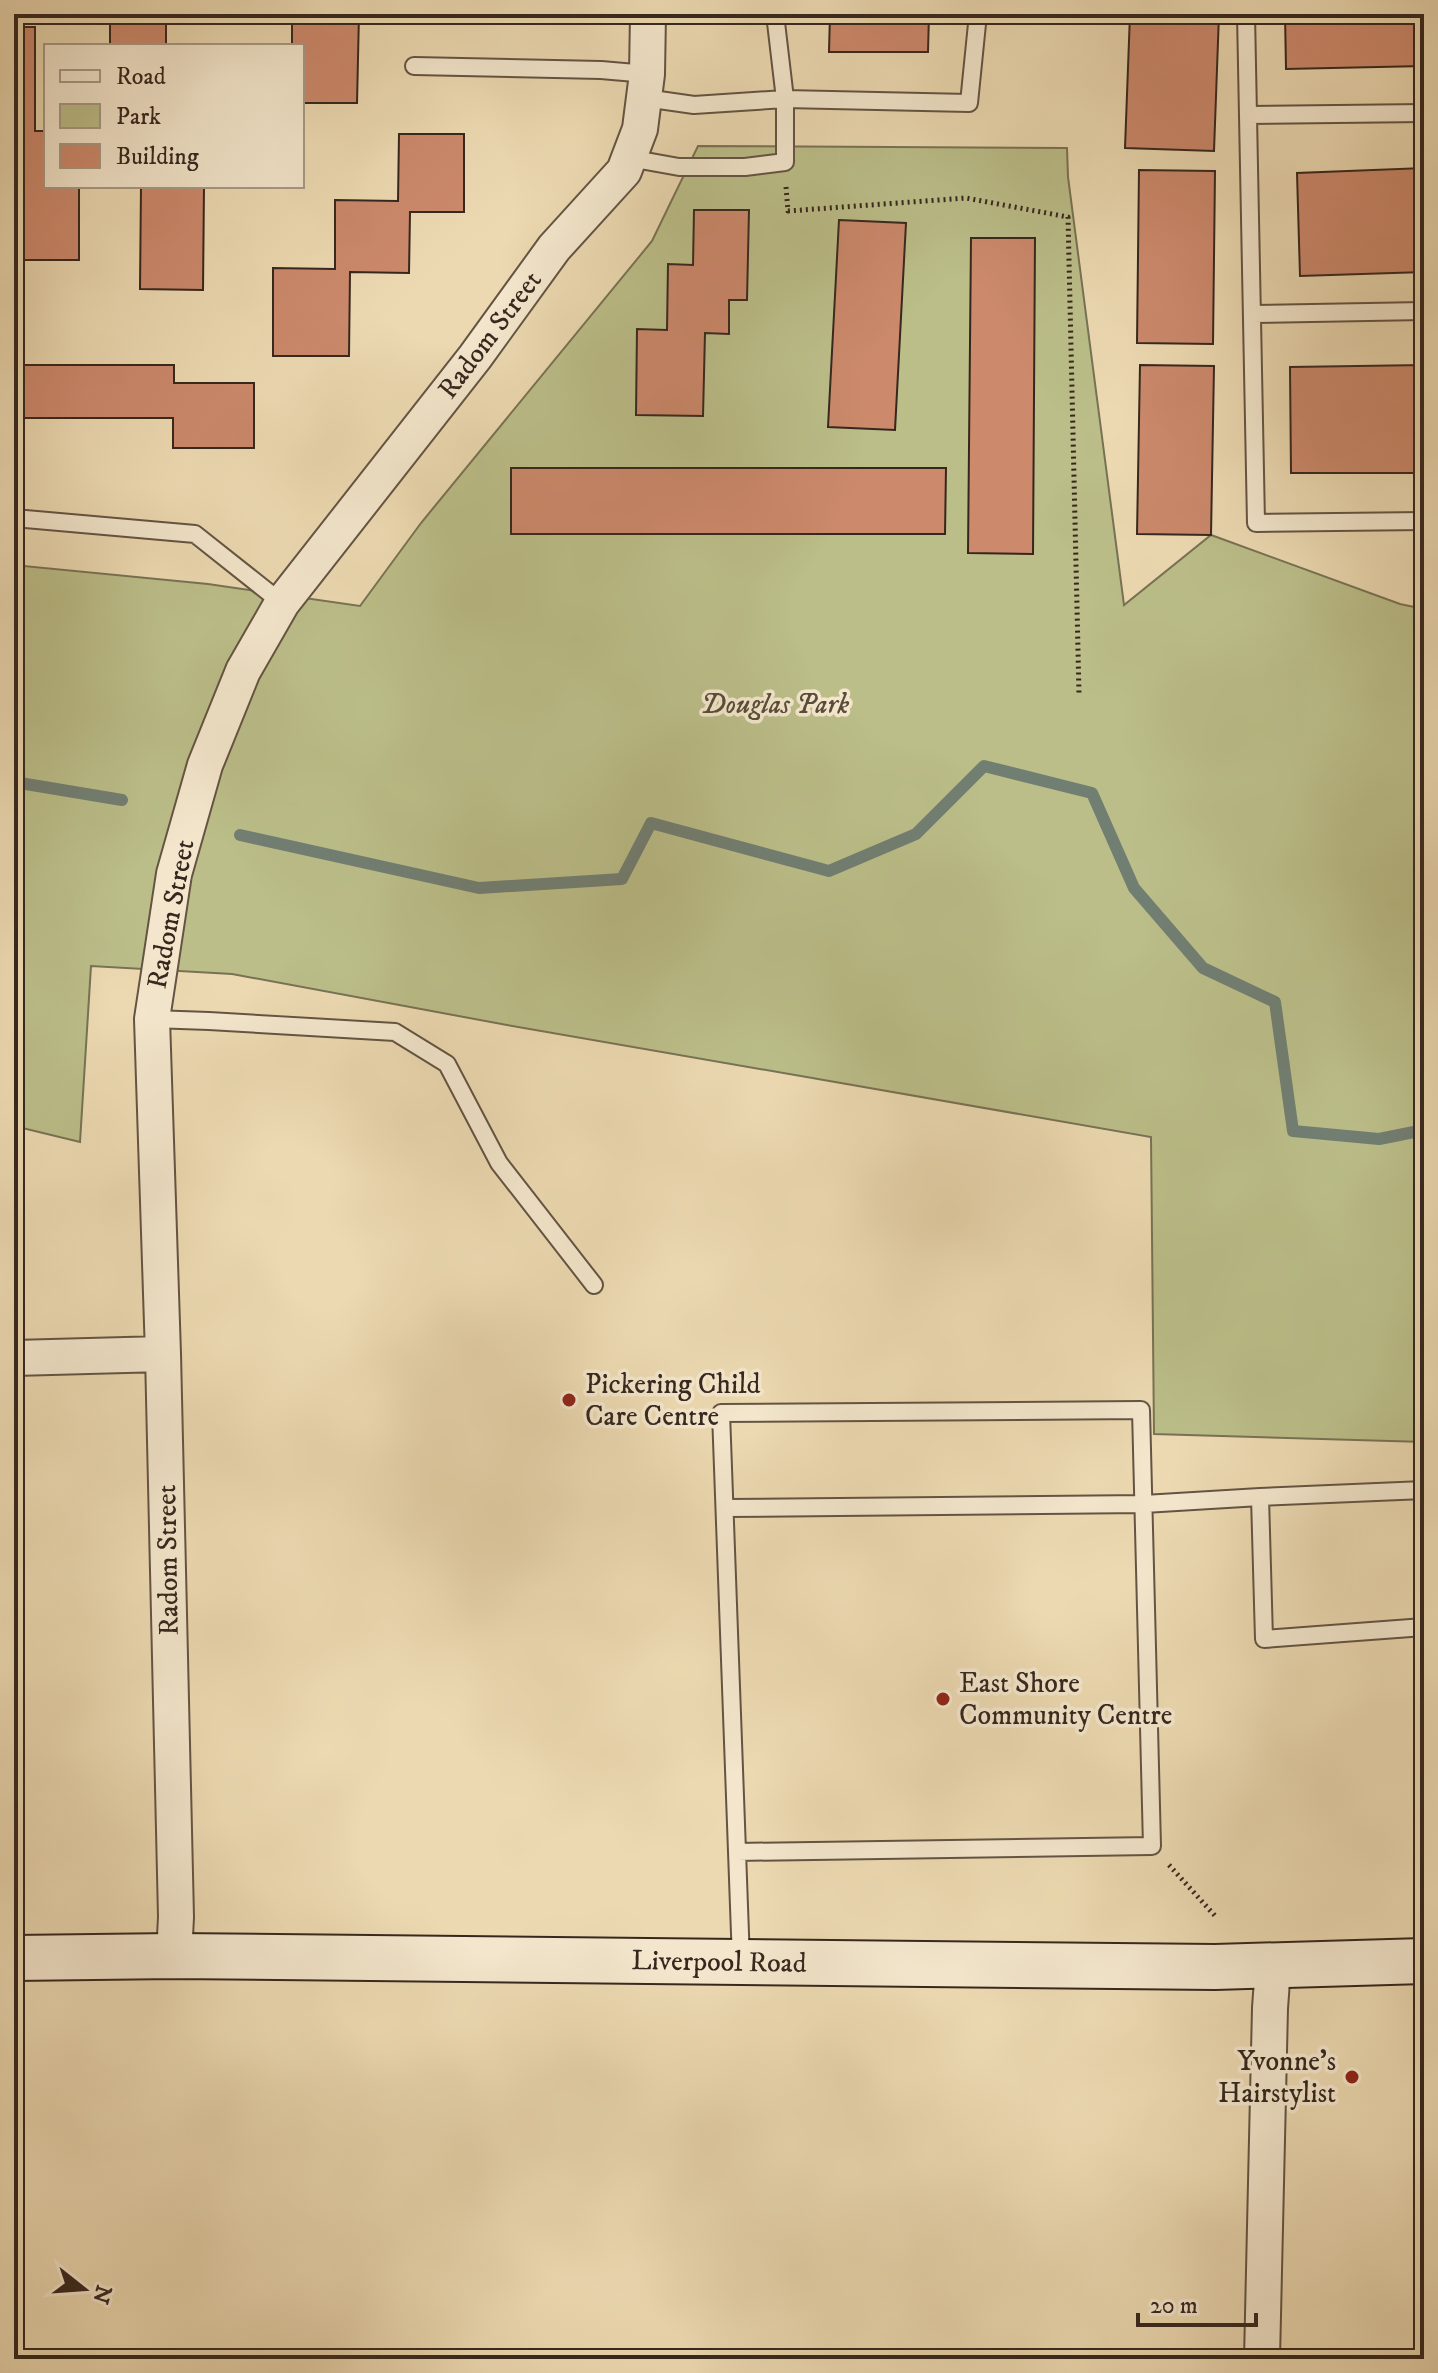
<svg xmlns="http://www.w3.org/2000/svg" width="1438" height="2373" viewBox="0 0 1438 2373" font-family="'IM FELL DW Pica',serif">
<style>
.green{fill:#bbbe89;stroke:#787254;stroke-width:2}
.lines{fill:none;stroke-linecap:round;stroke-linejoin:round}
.stream{stroke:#717f73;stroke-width:12}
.building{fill:#cc896c;stroke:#36271e;stroke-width:2}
.lane-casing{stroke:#645443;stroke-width:20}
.street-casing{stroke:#645443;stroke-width:38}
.secondary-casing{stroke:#36271e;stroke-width:48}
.path{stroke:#36271e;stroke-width:5;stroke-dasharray:2 4;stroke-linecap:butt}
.lane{stroke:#f3e6cc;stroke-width:16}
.street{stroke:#f3e6cc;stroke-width:34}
.secondary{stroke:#f3e6cc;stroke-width:44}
.poi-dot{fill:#8f2418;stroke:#f3e6cc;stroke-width:3}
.labels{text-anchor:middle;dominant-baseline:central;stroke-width:7;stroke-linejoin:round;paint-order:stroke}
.street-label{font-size:28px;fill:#36271e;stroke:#f3e6cc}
.park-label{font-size:28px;font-style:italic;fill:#574d39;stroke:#f3e6cc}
.poi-label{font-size:28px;fill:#36271e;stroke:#f3e6cc;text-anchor:start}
</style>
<rect width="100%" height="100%" fill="#ecd9b1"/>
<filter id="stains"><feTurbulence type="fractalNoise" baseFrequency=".0025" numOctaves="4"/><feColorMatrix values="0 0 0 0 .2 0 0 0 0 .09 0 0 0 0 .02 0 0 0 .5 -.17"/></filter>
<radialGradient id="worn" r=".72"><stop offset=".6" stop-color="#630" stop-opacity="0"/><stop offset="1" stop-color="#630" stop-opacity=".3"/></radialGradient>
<path class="green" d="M698,146L1067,148L1068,177L1124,605L1211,535L1400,604L1424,609V1442L1154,1434L1151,1137L507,1025L232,974L91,966L80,1142L14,1126V565L208,584L360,606L421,523L652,241Z"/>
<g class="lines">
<path class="stream" d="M14,782L122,800
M240,835L479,888L622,879L651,823L829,871L916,834L984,766L1092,793L1134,888L1203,968L1275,1002L1293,1131L1379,1139L1424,1130"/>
</g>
<path class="building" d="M110,14H166V46H110Z
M292,14H359L357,103H302V46H292Z
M830,14H929L928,52H829Z
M1130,14H1219L1214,151L1125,148Z
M1285,14H1424V66L1286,69Z
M14,27H35V131H46V186H79V260H14Z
M399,134H464V212H410L409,273L350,272L349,356H273V268L335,269V200L398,201Z
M1424,168V272L1300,276L1297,173Z
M1139,170L1215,171L1213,344L1137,343Z
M141,186H204L203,290L140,289Z
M694,210H749L747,300H729V334L705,333L703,416L636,415L637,329L667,330L668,264L693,265Z
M839,220L906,223L895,430L828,427Z
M971,238H1035L1033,554L968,553Z
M14,365H174V383H254V448H173V418H14Z
M1140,365L1214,366L1211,535L1137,534Z
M1424,365V473H1291L1290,367Z
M511,468H946L945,534H511Z"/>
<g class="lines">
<defs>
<path id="lane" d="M1246,14L1256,523L1424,521
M414,66L601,70L647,74
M645,98L694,105L785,99L969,103L978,14
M1248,115L1424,113
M629,158L679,167H745L785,162V99L775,14
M1252,314L1424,311
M14,518L195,534L282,603
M152,1019L209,1021L395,1032L447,1064L499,1163L594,1285
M1424,1490L1260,1497L1264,1639L1424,1627
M725,1508L1144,1504L1260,1497
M737,1852L1152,1846L1141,1410L721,1413L741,1961"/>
<path id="street" d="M14,1358L163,1354
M174,1956L176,1917L163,1354L152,1019L174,874L205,765L243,671L282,603L475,357L554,248L624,171L640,129L647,74L648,14
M1262,2359L1270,2008L1273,1967"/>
<path id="secondary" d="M14,1958L174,1956L1215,1967L1424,1961"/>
</defs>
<use href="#lane" class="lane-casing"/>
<use href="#street" class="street-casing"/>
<use href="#secondary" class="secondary-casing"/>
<path class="path" d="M786,187L788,211L966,198L1068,217L1079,694
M1169,1865L1217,1918"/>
<use href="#lane" class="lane"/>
<use href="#street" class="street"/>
<use href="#secondary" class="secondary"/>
</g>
<g class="poi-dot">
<circle cx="569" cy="1400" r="8"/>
<circle cx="943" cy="1699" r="8"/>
<circle cx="1352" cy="2077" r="8"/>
</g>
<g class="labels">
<g class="street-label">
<text transform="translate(490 335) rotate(-53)">Radom Street</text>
<text transform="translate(171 914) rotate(-79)">Radom Street</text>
<text transform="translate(168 1560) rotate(-91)">Radom Street</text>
<text transform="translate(719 1962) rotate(1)">Liverpool Road</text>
</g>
<g class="park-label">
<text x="775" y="704">Douglas Park</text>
</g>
<g class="poi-label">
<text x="585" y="1384">Pickering Child<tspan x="585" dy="32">Care Centre</tspan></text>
<text x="959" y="1683">East Shore<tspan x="959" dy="32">Community Centre</tspan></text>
<text x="1336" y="2061" text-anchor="end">Yvonne's<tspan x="1336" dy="32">Hairstylist</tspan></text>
</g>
</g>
<rect width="1438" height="2373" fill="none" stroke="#ecd9b1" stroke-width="48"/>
<rect x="16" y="16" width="1406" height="2341" fill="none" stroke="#36271e" stroke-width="4"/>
<rect x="24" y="24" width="1390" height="2325" fill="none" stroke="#36271e" stroke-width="2"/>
<rect x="44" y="44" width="260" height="144" fill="#f3e6cc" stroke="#a79a86" stroke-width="2"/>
<rect x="60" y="70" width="40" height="12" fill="#f3e6cc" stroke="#a79a86" stroke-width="2"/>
<text x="116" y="84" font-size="24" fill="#36271e">Road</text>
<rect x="60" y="104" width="40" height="24" fill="#bbbe89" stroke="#a79a86" stroke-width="2"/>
<text x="116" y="124" font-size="24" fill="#36271e">Park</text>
<rect x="60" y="144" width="40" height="24" fill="#cc896c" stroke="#a79a86" stroke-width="2"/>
<text x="116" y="164" font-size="24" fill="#36271e">Building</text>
<g transform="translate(84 2289) rotate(107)" stroke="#f3e6cc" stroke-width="6" paint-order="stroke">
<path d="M0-6L14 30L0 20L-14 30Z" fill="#36271e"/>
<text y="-12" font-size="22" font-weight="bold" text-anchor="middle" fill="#36271e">N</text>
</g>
<path d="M1138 2313v12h118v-12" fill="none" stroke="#36271e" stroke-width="4"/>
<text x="1150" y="2313" font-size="24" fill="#36271e" stroke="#f3e6cc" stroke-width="6" paint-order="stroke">20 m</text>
<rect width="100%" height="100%" filter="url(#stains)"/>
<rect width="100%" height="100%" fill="url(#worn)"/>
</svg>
